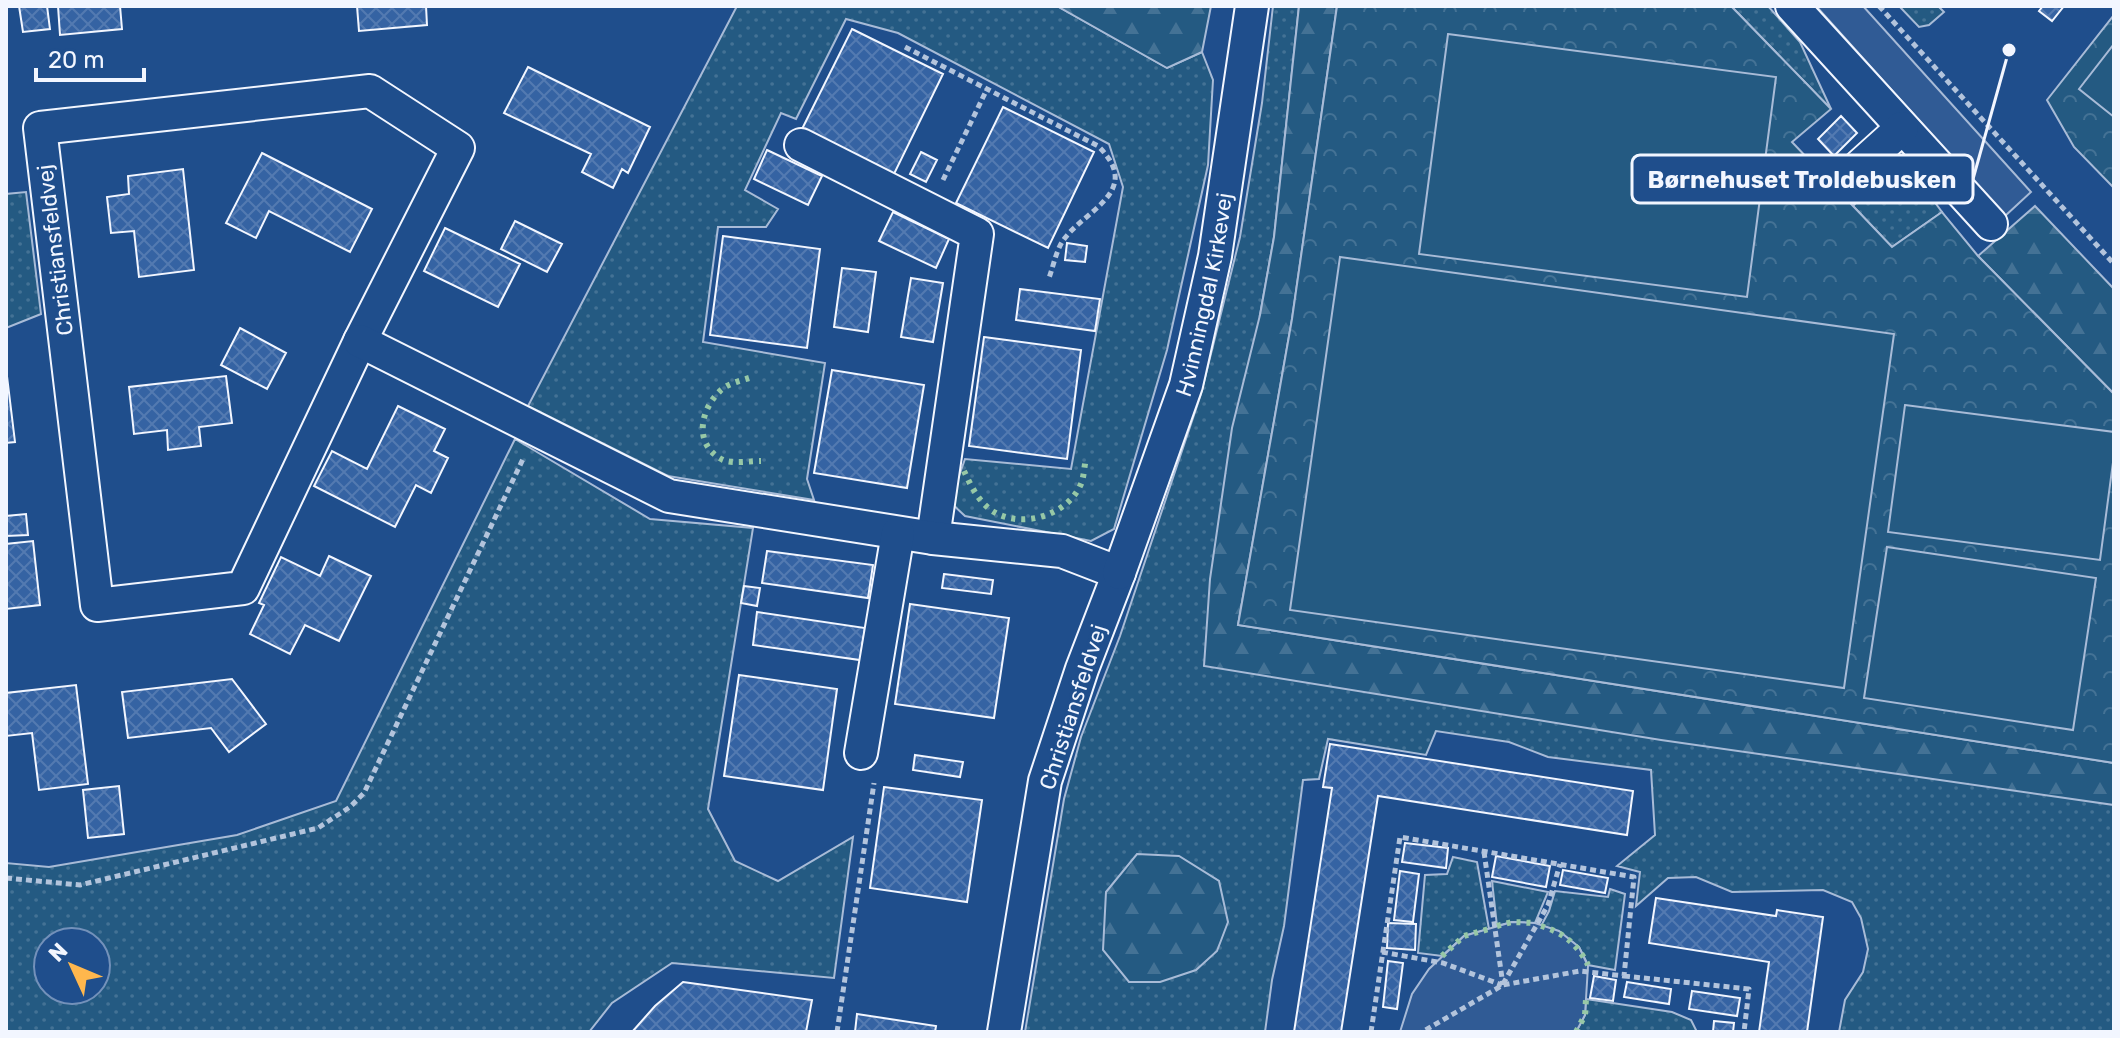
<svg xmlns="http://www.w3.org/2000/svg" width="2120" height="1038" viewBox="0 0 2120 1038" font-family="Rubik,sans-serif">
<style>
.grass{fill:url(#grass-dots);stroke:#a8bbd7;stroke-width:2;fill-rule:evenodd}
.forest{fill:url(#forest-firs);stroke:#a8bbd7;stroke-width:2}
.park{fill:url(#park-crowns);stroke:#a8bbd7;stroke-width:2}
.pitch{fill:#245a82;stroke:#a8bbd7;stroke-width:2}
.parking{fill:#305b95;stroke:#a8bbd7;stroke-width:2}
.building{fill:url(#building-cross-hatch);stroke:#f2f6ff;stroke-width:2}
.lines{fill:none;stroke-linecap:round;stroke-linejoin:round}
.minor-casing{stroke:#f2f6ff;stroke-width:36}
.path{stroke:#b3c4dc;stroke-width:5;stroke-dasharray:6 4;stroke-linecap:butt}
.minor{stroke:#1f4e8c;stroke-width:32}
.hedge{stroke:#97c8a6;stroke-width:6;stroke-dasharray:4 6;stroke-linecap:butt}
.labels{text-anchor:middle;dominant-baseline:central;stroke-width:6;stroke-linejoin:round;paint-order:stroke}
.street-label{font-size:22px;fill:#f2f6ff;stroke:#1f4e8c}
.leader{fill:none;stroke:#f2f6ff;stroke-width:3}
.callout-dot{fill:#f2f6ff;stroke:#1f4e8c;stroke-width:3}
.callout{fill:#1f4e8c;stroke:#f2f6ff;stroke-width:3}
.callout-label{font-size:24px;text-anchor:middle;font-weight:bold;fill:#f2f6ff}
</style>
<defs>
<pattern id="grass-dots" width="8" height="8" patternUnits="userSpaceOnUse" patternTransform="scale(2)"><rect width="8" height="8" fill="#245a82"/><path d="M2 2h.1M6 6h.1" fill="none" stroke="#447295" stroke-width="1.8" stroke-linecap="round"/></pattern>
<pattern id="forest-firs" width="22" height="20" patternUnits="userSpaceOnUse" patternTransform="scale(2)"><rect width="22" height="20" fill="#245a82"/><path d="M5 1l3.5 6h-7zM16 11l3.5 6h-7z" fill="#447295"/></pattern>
<pattern id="park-crowns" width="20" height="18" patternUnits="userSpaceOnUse" patternTransform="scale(2)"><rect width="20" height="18" fill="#245a82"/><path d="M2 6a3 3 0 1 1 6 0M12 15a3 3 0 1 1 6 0" fill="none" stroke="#447295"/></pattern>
<pattern id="building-cross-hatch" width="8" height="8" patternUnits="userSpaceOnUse" patternTransform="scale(2)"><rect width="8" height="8" fill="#3563a3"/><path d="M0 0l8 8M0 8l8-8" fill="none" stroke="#537ab1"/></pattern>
</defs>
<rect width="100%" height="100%" fill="#1f4e8c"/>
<path class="grass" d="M737,6H1057L1167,68L1202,52L1213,80L1208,165L1167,350L1114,529L1091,541L965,516L950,502L965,459L1071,469L1123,187L1109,144L898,33L846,19L796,119L781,113L745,190L778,209L766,227H718L703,342L825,363L807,479L814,500L668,476L528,406Z
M1273,6H1299L1274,237L1260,315L2114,805V1032H1839L1845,1000L1863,972L1868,949L1861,918L1852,902L1823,890L1732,892L1696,877L1668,878L1636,906L1640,872L1617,866L1655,835L1651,770L1548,757L1509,742L1436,731L1426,755L1328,739L1319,779L1303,780L1284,926L1272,980L1265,1032H1025L1064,799L1081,737L1120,636L1201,394L1240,237L1262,103Z
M1731,6H1768L1800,42L1831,109Z
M1899,6H1938L1944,12L1929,25L1919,27Z
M1891,165L1919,181L1942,212L1892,247L1853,206Z
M26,192L41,314L6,328V194Z
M515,439L650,519L753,528L708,809L735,861L778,881L853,837L834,978L672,963L612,1003L589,1032H6V863L49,867L237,835L336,801ZM48,942H96V990H48Z
M1453,857L1477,862L1489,929L1464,936L1442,956L1418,953L1425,875L1447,874Z
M1492,881L1548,892L1535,923L1512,922L1497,926Z
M1610,889L1625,894L1615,970L1588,965L1579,947L1541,926L1549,911L1555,891L1608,897Z
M1586,999L1672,1012L1691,1020L1697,1032H1576L1585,1015Z"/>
<path class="forest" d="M1057,6H1211L1202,52L1167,68Z
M1299,6H1337L1292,319L1238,625L2114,763V805L1661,740L1204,666L1210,579L1232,428L1260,315L1274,237Z
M2035,206L2114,289V394L1978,256Z
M1137,854L1179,856L1219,881L1228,922L1217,951L1196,970L1160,982H1129L1103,950L1106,892Z"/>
<path class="park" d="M1337,6H1731L1831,109L1792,142L1892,247L1942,212L1978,256L2114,394V763L1238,625L1292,319Z
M2114,15V188L2074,147L2047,100Z"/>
<path class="pitch" d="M1448,34L1776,77L1747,297L1419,254Z
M2114,44V117L2079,89Z
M1340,257L1894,334L1844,688L1290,610Z
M1905,405L2114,432V455L2100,560L1888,532Z
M1887,547L2096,578L2073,730L1864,698Z"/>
<path class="parking" d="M1816,6H1863L2031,192L2005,216Z
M1512,922L1535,923L1559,931L1579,947L1588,966L1585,1015L1576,1032H1400L1412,994L1429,969L1464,936Z"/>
<path class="building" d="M19,6H47L50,29L23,32Z
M58,6H120L122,29L60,35Z
M357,6H426L427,25L359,31Z
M2043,6H2064L2052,21L2039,11Z
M852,29L943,74L893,176L801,131Z
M528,67L650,127L628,173L622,169L613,188L582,172L591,154L504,113Z
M1003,107L1094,152L1048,248L956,203Z
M1841,116L1857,133L1834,156L1818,139Z
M767,150L822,176L808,205L754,179Z
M921,152L937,160L926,182L910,174Z
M262,153L372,209L350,252L269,211L256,238L226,223Z
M183,169L194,270L139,277L134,231L111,233L107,197L129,194L128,176Z
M893,212L949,239L936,268L879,241Z
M515,221L562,244L547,272L501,249Z
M445,228L520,264L498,307L424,271Z
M723,236L820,249L807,348L710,335Z
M1067,243L1087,246L1085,262L1065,260Z
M842,268L876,272L868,332L834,327Z
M911,278L943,283L933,342L901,337Z
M1020,289L1100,299L1095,331L1016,320Z
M240,328L286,353L267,389L221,365Z
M984,337L1081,350L1067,459L969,446Z
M6,368L15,442L6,443Z
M832,370L924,385L907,488L814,473Z
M226,376L232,423L199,427L201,446L168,450L167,430L134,434L129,387Z
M398,406L445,429L434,451L448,458L431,493L416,485L395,527L314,486L332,451L367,469Z
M26,514L28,535L6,536V516Z
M33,541L40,605L6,609V544Z
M767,551L873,565L868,598L762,583Z
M329,556L371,576L339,641L305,625L290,654L250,634L264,605L259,603L281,557L320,576Z
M944,574L993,580L991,594L942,588Z
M744,586L760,588L757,606L741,603Z
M910,604L1009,618L994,718L895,704Z
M757,612L865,628L860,660L753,645Z
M739,675L837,689L823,790L724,776Z
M232,679L266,724L229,752L211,728L128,738L122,692Z
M76,685L88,784L39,790L32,733L6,736V693Z
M1330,744L1633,791L1627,835L1378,796L1341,1032H1294L1332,788L1323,787Z
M915,755L963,762L960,777L913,770Z
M119,786L124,834L88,838L83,790Z
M884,787L982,800L967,902L870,888Z
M1405,843L1448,848L1446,868L1402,862Z
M1496,856L1550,866L1546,887L1492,877Z
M1563,870L1608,878L1605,893L1560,885Z
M1400,871L1419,874L1413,922L1394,920Z
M1656,898L1776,916L1777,910L1823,917L1807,1032H1759L1769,962L1649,943Z
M1388,923L1416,924L1415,950L1387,948Z
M1388,961L1403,963L1397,1009L1383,1007Z
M1594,976L1616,980L1613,1001L1590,998Z
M683,982L812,1000L806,1032H632L655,1006Z
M1627,982L1671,989L1669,1004L1624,997Z
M1692,991L1740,998L1737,1016L1689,1009Z
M857,1014L936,1026L935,1032H855Z
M1714,1021L1734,1023L1733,1032H1713Z"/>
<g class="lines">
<defs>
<g id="minor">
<path d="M1792,6L1991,224"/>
<path d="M370,91L458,148L360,341L243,588L97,605L40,128Z"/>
<path d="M801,145L977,234L933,538"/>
<path d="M1851,174L1902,128"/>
<path d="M360,341L669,496L933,538L1062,551L1119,573L1082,669L1045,781L1004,1032"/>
<path id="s1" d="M1119,573L1186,385L1215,256L1252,6"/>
<path d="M861,753L898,533"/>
</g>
</defs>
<use href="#minor" class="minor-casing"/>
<path class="path" d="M1879,6L2114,264
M905,47L1098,146C1145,192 1083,210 1062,242C1056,252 1053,267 1049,278
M943,180L987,89
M1484,852L1503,985
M6,878L80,885L318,828L350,807L364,793L523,459
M1382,952L1443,963L1502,985
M1624,976L1749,989L1744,1032
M1503,984L1548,905L1560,864
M837,1032L874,783
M1371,1032L1400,837L1634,877L1624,976L1580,971L1503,985L1422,1032"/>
<use href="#minor" class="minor"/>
<path class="hedge" d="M749,378C739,381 727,384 720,391C700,410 693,445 723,460C733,464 751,461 761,461
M964,471C971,486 979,503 994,512C1023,529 1068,515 1081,484C1084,477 1084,467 1086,459
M1497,926L1512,922L1535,923
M1541,926C1564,933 1577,944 1588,965
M1442,956L1464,936L1489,929
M1576,1032L1585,1015L1586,999"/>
</g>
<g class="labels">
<g class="street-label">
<text transform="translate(55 250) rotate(-97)">Christiansfeldvej</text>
<text stroke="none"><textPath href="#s1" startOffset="292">Hvinningdal Kirkevej</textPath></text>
<text transform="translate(1073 707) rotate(-72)">Christiansfeldvej</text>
</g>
</g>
<path class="leader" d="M2009 50L1973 179"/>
<circle class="callout-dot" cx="2009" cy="50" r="8"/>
<rect class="callout" x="1632" y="155" width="341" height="48" rx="8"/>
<g class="callout-label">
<text x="1802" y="188">Børnehuset Troldebusken</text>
</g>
<rect width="2120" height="1038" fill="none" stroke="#f2f6ff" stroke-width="16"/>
<g transform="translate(72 966) rotate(314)"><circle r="38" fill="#1f4e8c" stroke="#7391ba" stroke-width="2"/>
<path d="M0-6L14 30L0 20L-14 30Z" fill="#ffb74d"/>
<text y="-12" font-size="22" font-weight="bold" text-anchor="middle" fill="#f2f6ff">N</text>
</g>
<path d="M36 68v12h108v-12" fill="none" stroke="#f2f6ff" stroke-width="4"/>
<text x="48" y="68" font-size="24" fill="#f2f6ff" stroke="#1f4e8c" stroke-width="6" paint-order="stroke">20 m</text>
</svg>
